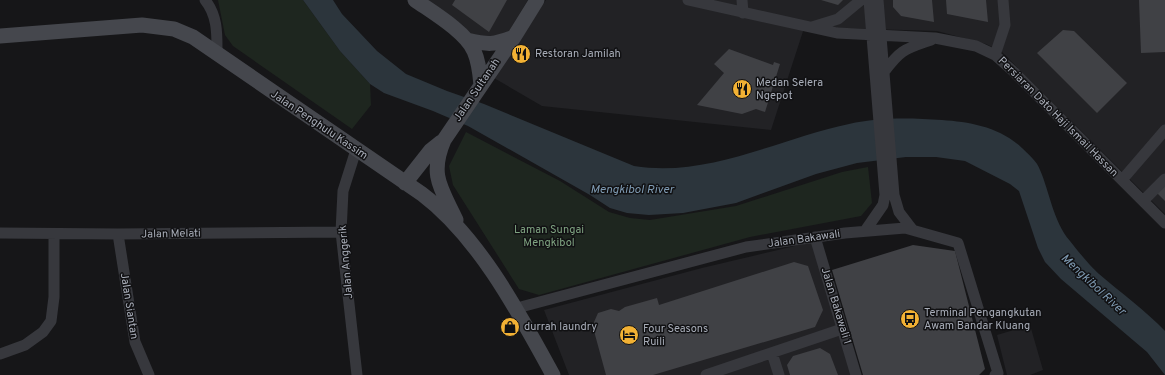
<svg xmlns="http://www.w3.org/2000/svg" width="1165" height="375" viewBox="0 0 1165 375" font-family="Overpass,sans-serif">
<style>
.built{fill:#222225}
.green{fill:#1e261f}
.water{fill:#2c353c}
.building{fill:#404145}
.lines{fill:none;stroke-linecap:round;stroke-linejoin:round}
.street{stroke:#37383d;stroke-width:11}
.secondary{stroke:#45474d;stroke-width:15}
.labels{text-anchor:middle;dominant-baseline:central;stroke-width:3;stroke-linejoin:round;paint-order:stroke}
.poi-label{font-size:11px;fill:#a8adb8;stroke:#111113;text-anchor:start}
.street-label{font-size:11px;fill:#a8adb8;stroke:#111113}
.park-label{font-size:11px;fill:#7fa381;stroke:#111113}
.water-label{font-size:12px;font-style:italic;fill:#7f9bb3;stroke:#111113}
</style>
<rect width="100%" height="100%" fill="#161618"/>
<path class="built" d="M428,0H528L509,31L493,37H483L468,33Z
M546,0H1165V214L1002,52L986,44L937,31L834,28L806,22L771,130L542,106L494,78Z
M812,242L852,375H569L544,310L702,268Z
M1030,325L1043,370L1030,375H1007L997,335Z"/>
<path class="green" d="M218,0H303L340,51L370,84L371,105L352,129L233,46L225,35Z
M466,132L560,181L609,212L630,218L650,220L736,206L842,172L868,167L872,203L861,216L750,237L539,295L519,289L453,185L449,166Z"/>
<path class="water" d="M303,0H333L342,14L377,51L406,74L447,91L484,104L634,166C708,178 778,139 849,124C879,117 911,118 942,120C970,122 1000,127 1022,148C1028,154 1037,161 1040,170C1050,193 1053,221 1070,241C1077,250 1090,266 1099,274C1121,293 1145,310 1165,331V375L1147,352L1061,279L1045,262L1038,248L1019,191L1010,184L965,161L936,157H906L857,163L816,174L736,203L683,213L649,215L627,213L610,208L590,195L468,126L433,111L384,93L370,84L340,51Z"/>
<path class="building" d="M455,0H507L489,32L452,5Z
M821,0H843L838,5Z
M893,0H932L934,22L901,16L893,7Z
M946,0H986L988,22L947,14Z
M1139,0H1165V52L1141,53Z
M1063,30L1074,31L1127,83L1097,113L1037,53Z
M729,49L773,65L774,62L780,64L765,112L756,109L742,114L697,105L724,73L714,64Z
M1165,185V201L1157,193Z
M913,245L955,251L985,369L979,375H863L832,270Z
M794,262L808,266L823,310L815,327L653,375H606L594,331V322L598,313L611,309L619,311L625,307L657,298L659,305Z
M820,348L830,354L838,375H790L787,365L793,356Z"/>
<g class="lines">
<path class="street" d="M205,0C218,16 217,35 217,54
M688,0L837,33L935,38L976,46L995,55L1014,72L1165,223
M742,0L743,13
M878,0L894,195L899,212L912,229
M812,27L838,19L861,0
M995,55L1005,25L1003,0
M884,72C901,49 905,49 931,40
M356,150L343,191L341,232L357,375
M1122,180L1165,130
M1143,201L1165,179
M865,231L883,205L885,195L869,0
M0,233L118,234L341,232
M118,234L135,342L149,375
M815,237L856,375
M517,308L746,247L845,233L905,228L958,243L998,373L995,375
M772,353L779,375
M0,354L25,345L43,332L51,321L54,297V234
M706,375L842,329"/>
<path class="secondary" d="M415,0C432,12 466,32 474,51C479,62 480,74 481,85
M0,36L142,25L174,29L193,37L422,194C479,237 519,313 553,375
M467,40C489,45 493,45 514,37
M405,183L431,150L441,142
M456,220C441,188 429,175 444,140L514,37L537,0"/>
</g>
<defs>
<symbol id="restaurant-disc" viewBox="-11 -11 22 22"><circle r="9.5" fill="#f2b134" stroke="#111113"/><path d="M-5-6h1v4h1v-4h1v4h1v-4h1v5L-1.5 .5V6h-2V.5L-5-1ZM5-6V6H3V1.5H1.5Q1.5-4 5-6Z" fill="#111"/></symbol>
<symbol id="bus-disc" viewBox="-11 -11 22 22"><circle r="9.5" fill="#f2b134" stroke="#111113"/><path d="M-5-6H5V4H4V6H2V4H-2V6H-4V4H-5ZM-3.5-4V0h7V-4ZM-3.5 1.2v1.5H-2V1.2ZM2 1.2v1.5H3.5V1.2Z" fill="#111"/></symbol>
<symbol id="shop-disc" viewBox="-11 -11 22 22"><circle r="9.5" fill="#f2b134" stroke="#111113"/><path d="M-5-2.5h2.3a2.7 3.5 0 0 1 5.4 0H5L5.5 6h-11ZM-1.5-2.5h3a1.5 2.3 0 0 0-3 0Z" fill="#111"/></symbol>
<symbol id="hotel-disc" viewBox="-11 -11 22 22"><circle r="9.5" fill="#f2b134" stroke="#111113"/><path d="M-6-4.5h1.5V1H6V5H4.5V3h-9V5H-6ZM-4 0a1.8 1.8 0 1 1 3.6 0ZM.5 0V-2.5h3Q6-2.5 6 0Z" fill="#111"/></symbol>
</defs>
<g fill-rule="evenodd">
<use href="#restaurant-disc" x="510" y="43" width="22" height="22"/>
<use href="#restaurant-disc" x="731" y="78" width="22" height="22"/>
<use href="#bus-disc" x="899" y="308" width="22" height="22"/>
<use href="#shop-disc" x="499" y="316" width="22" height="22"/>
<use href="#hotel-disc" x="618" y="324" width="22" height="22"/>
</g>
<g class="labels">
<g class="poi-label">
<text x="535" y="54">Restoran Jamilah</text>
<text x="756" y="83">Medan Selera<tspan x="756" dy="13">Ngepot</tspan></text>
<text x="924" y="313">Terminal Pengangkutan<tspan x="924" dy="13">Awam Bandar Kluang</tspan></text>
<text x="524" y="327">durrah laundry</text>
<text x="643" y="329">Four Seasons<tspan x="643" dy="13">Ruili</tspan></text>
</g>
<g class="street-label">
<text transform="translate(477 90) rotate(-56)">Jalan Sultanah</text>
<text transform="translate(1058 117) rotate(45)">Persiaran Dato Haji Ismail Hassan</text>
<text transform="translate(319 125) rotate(34)">Jalan Penghulu Kassim</text>
<text transform="translate(171 234) rotate(-1)">Jalan Melati</text>
<text transform="translate(804 239) rotate(-8)">Jalan Bakawali</text>
<text transform="translate(346 262) rotate(-95)">Jalan Anggerik</text>
<text transform="translate(129 306) rotate(81)">Jalan Siantan</text>
<text transform="translate(836 306) rotate(73)">Jalan Bakawali 1</text>
</g>
<g class="park-label">
<text x="549" y="230">Laman Sungai<tspan x="549" dy="13">Mengkibol</tspan></text>
</g>
<g class="water-label">
<text x="632" y="190">Mengkibol River</text>
<text transform="translate(1093 285) rotate(43)">Mengkibol River</text>
</g>
</g>
</svg>
